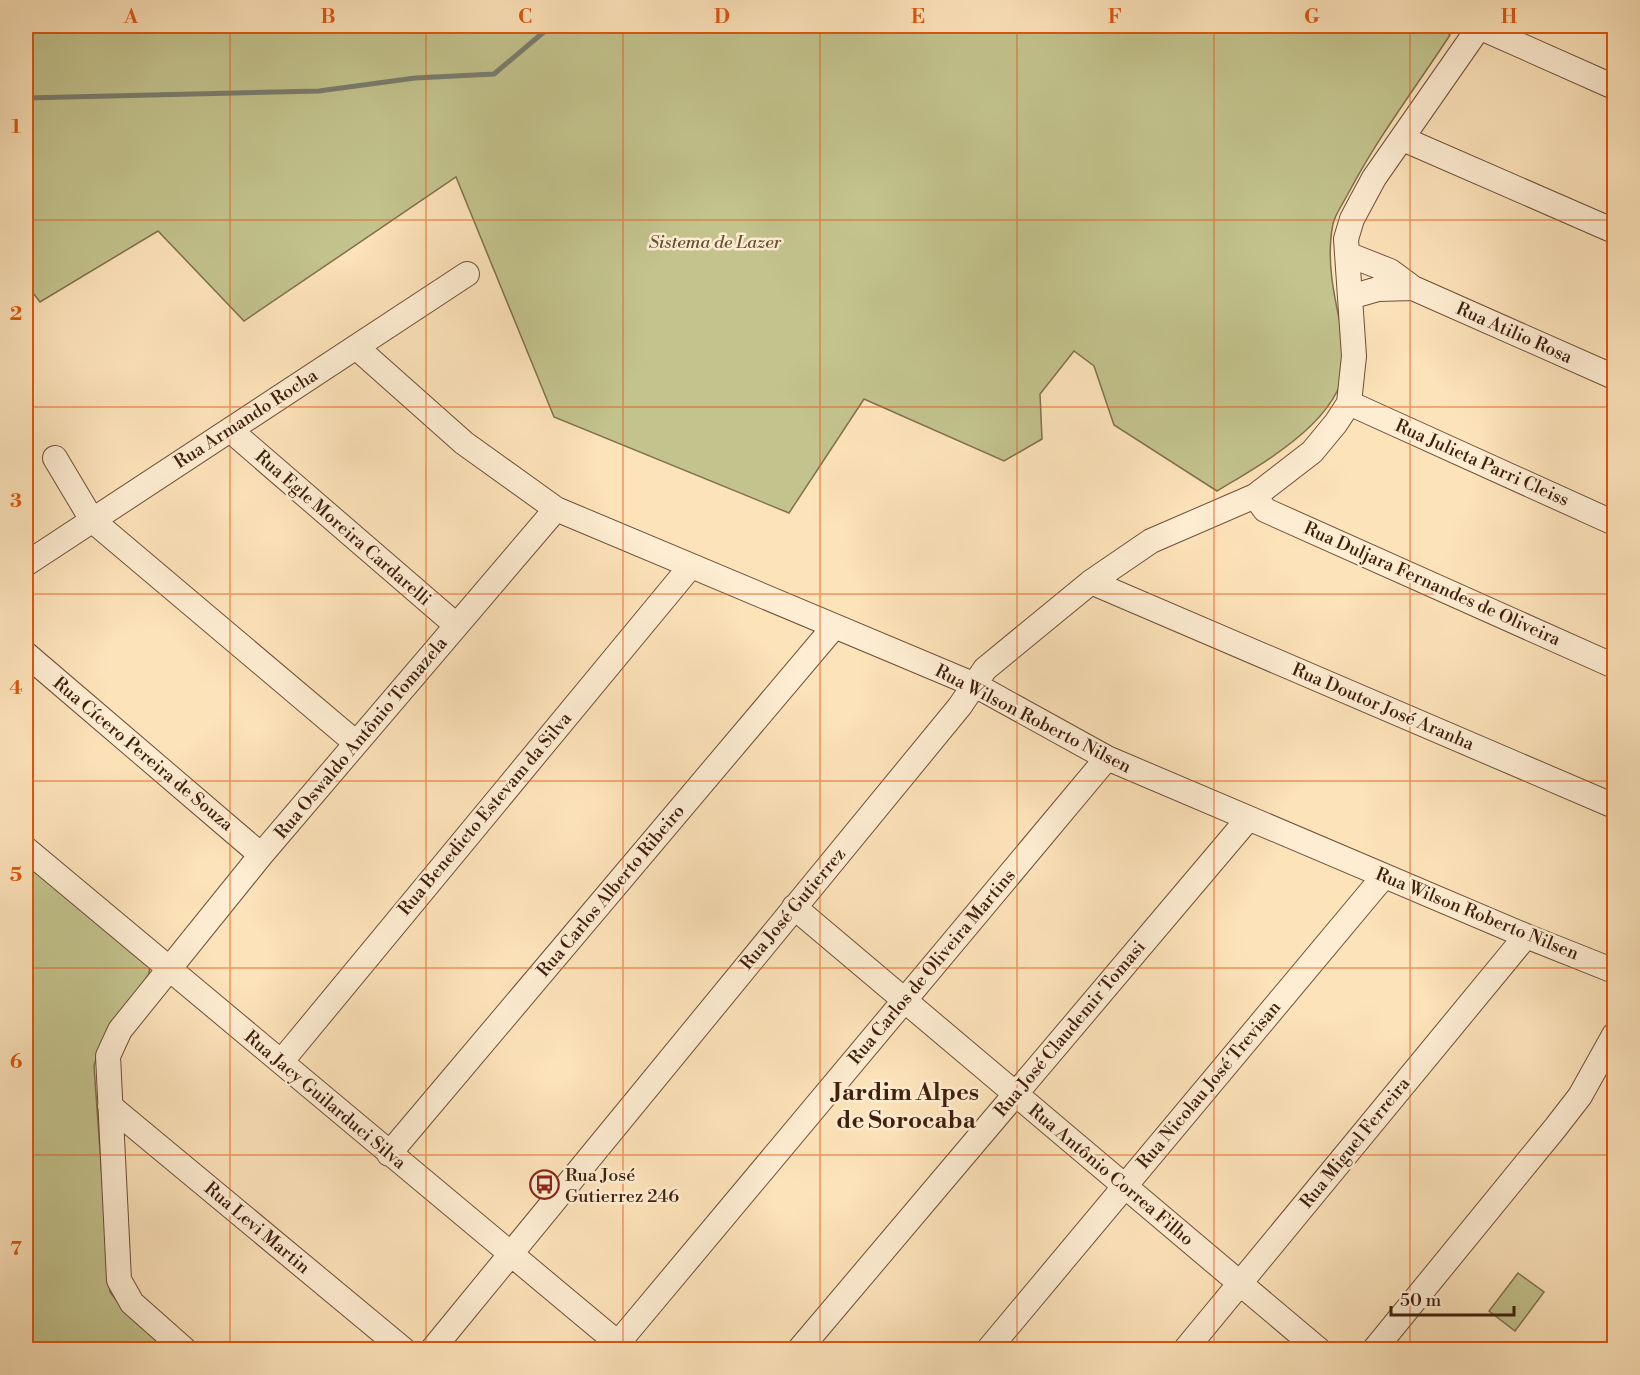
<svg xmlns="http://www.w3.org/2000/svg" width="1640" height="1375" viewBox="0 0 1640 1375" font-family="'Libre Bodoni',serif">
<style>
.green{fill:#c3c38d;stroke:#81704d;stroke-width:1.5}
.lines{fill:none;stroke-linecap:round;stroke-linejoin:round}
.stream{stroke:#797e6f;stroke-width:5}
.minor-casing{stroke:#6e4f38;stroke-width:26}
.minor{stroke:#feedd2;stroke-width:24}
.grid{fill:none;stroke:#e0560c;stroke-width:1.5;stroke-opacity:0.55}
.labels{text-anchor:middle;dominant-baseline:central;stroke-width:5;stroke-linejoin:round;paint-order:stroke}
.park-label{font-size:18px;font-style:italic;fill:#675033;stroke:#feedd2}
.street-label{font-size:18px;fill:#3f1e0d;stroke:#feedd2}
.poi-label{font-size:18px;fill:#3f1e0d;stroke:#feedd2;text-anchor:start}
.district-label{font-size:24px;font-weight:bold;fill:#3f1e0d;stroke:#feedd2}
.neatline{fill:none;stroke:#e0560c;stroke-width:2}
.grid-label{font-size:20px;text-anchor:middle;font-weight:bold;fill:#e0560c}
</style>
<rect width="100%" height="100%" fill="#fde3ba"/>
<filter id="stains"><feTurbulence type="fractalNoise" baseFrequency=".00333" numOctaves="4"/><feColorMatrix values="0 0 0 0 .2 0 0 0 0 .09 0 0 0 0 .02 0 0 0 .5 -.17"/></filter>
<radialGradient id="worn" r=".72"><stop offset=".6" stop-color="#630" stop-opacity="0"/><stop offset="1" stop-color="#630" stop-opacity=".3"/></radialGradient>
<path class="green" d="M26,26H1438L1450,35C1416,87 1378,137 1349,192C1344,202 1335,214 1333,224C1325,263 1336,304 1344,341C1360,412 1266,461 1217,491L1114,425L1094,366L1074,351L1040,394L1042,439L1004,461L864,399L789,513L554,417L456,177L244,321L158,231L40,302L26,284Z
M26,856L150,964L149,974L101,1042L94,1066L110,1292L124,1310L170,1349H26Z
M1518,1273L1544,1292L1515,1331L1489,1311Z"/>
<g class="lines">
<path class="stream" d="M26,98L319,91L415,78L494,74L551,26"/>
<defs>
<path id="minor" d="M1479,27L1614,87
M1403,139L1614,231
M1347,254L1390,271L1413,288L1614,377
M1350,297L1378,289L1413,288
M356,347L464,443L556,509L975,685L1107,758L1526,936L1614,971
M1349,403L1614,523
M230,430L456,625
M55,458L92,520L356,743
M1255,496L1265,510L1614,666
M26,564L467,274
M1091,582L1614,806
M26,654L261,855
M26,849L626,1350
M794,907L1319,1350
M281,1062L690,567
M110,1106L404,1350
M389,1154L833,628
M618,1343L1107,758
M185,1350L132,1303L119,1280L108,1056L120,1030L261,855L556,509
M432,1350L960,706L985,669L1091,582L1151,541L1255,496L1312,452L1336,423L1349,403L1354,356L1346,239L1352,219L1374,178L1480,26
M799,1350L1248,819
M988,1350L1384,876
M1185,1350L1526,936
M1374,1350L1556,1127L1580,1096L1614,1035"/>
</defs>
<use href="#minor" class="minor-casing"/>
<use href="#minor" class="minor"/>
</g>
<path class="grid" d="M230,26V1350M426,26V1350M623,26V1350M820,26V1350M1017,26V1350M1214,26V1350M1410,26V1350M26,220H1614M26,407H1614M26,594H1614M26,781H1614M26,968H1614M26,1155H1614"/>
<defs>
<symbol id="bus-ring" viewBox="-11 -11 22 22"><circle r="9.5" fill="#feedd2" stroke="#8f2418" stroke-width="1.5"/><path d="M-5-6H5V4H4V6H2V4H-2V6H-4V4H-5ZM-3.5-4V0h7V-4ZM-3.5 1.2v1.5H-2V1.2ZM2 1.2v1.5H3.5V1.2Z" fill="#8f2418"/></symbol>
</defs>
<g fill-rule="evenodd">
<use href="#bus-ring" x="528" y="1168" width="33" height="33"/>
</g>
<g class="labels">
<g class="park-label">
<text x="715" y="242">Sistema de Lazer</text>
</g>
<g class="street-label">
<text transform="translate(1514 333) rotate(24)">Rua Atilio Rosa</text>
<text transform="translate(246 419) rotate(-33)">Rua Armando Rocha</text>
<text transform="translate(1482 463) rotate(24)">Rua Julieta Parri Cleiss</text>
<text transform="translate(343 528) rotate(41)">Rua Egle Moreira Cardarelli</text>
<text transform="translate(1432 584) rotate(24)">Rua Duljara Fernandes de Oliveira</text>
<text transform="translate(1383 707) rotate(23)">Rua Doutor José Aranha</text>
<text transform="translate(1033 719) rotate(27)">Rua Wilson Roberto Nilsen</text>
<text transform="translate(361 738) rotate(-50)">Rua Oswaldo Antônio Tomazela</text>
<text transform="translate(143 754) rotate(40)">Rua Cícero Pereira de Souza</text>
<text transform="translate(485 814) rotate(-50)">Rua Benedicto Estevam da Silva</text>
<text transform="translate(611 891) rotate(-50)">Rua Carlos Alberto Ribeiro</text>
<text transform="translate(793 909) rotate(-50)">Rua José Gutierrez</text>
<text transform="translate(1477 914) rotate(22)">Rua Wilson Roberto Nilsen</text>
<text transform="translate(932 967) rotate(-50)">Rua Carlos de Oliveira Martins</text>
<text transform="translate(1070 1029) rotate(-50)">Rua José Claudemir Tomasi</text>
<text transform="translate(1209 1085) rotate(-50)">Rua Nicolau José Trevisan</text>
<text transform="translate(325 1100) rotate(40)">Rua Jacy Guilarduci Silva</text>
<text transform="translate(1355 1143) rotate(-51)">Rua Miguel Ferreira</text>
<text transform="translate(1111 1175) rotate(40)">Rua Antônio Correa Filho</text>
<text transform="translate(257 1228) rotate(40)">Rua Levi Martin</text>
</g>
<g class="poi-label">
<text x="565" y="1175">Rua José<tspan x="565" dy="21">Gutierrez 246</tspan></text>
</g>
<g class="district-label">
<text x="906" y="1093">Jardim Alpes<tspan x="906" dy="28">de Sorocaba</tspan></text>
</g>
</g>
<rect width="1640" height="1375" fill="none" stroke="#fde3ba" stroke-width="66"/>
<path d="M1391 1306v9h123v-9" fill="none" stroke="#3f1e0d" stroke-width="3"/>
<text x="1400" y="1306" font-size="18" fill="#3f1e0d" stroke="#feedd2" stroke-width="4.5" paint-order="stroke">50 m</text>
<rect x="33" y="33" width="1574" height="1309" class="neatline"/>
<g class="grid-label">
<text x="131" y="23">A</text>
<text x="328" y="23">B</text>
<text x="525" y="23">C</text>
<text x="722" y="23">D</text>
<text x="918" y="23">E</text>
<text x="1115" y="23">F</text>
<text x="1312" y="23">G</text>
<text x="1509" y="23">H</text>
<text x="16" y="133">1</text>
<text x="16" y="320">2</text>
<text x="16" y="507">3</text>
<text x="16" y="694">4</text>
<text x="16" y="881">5</text>
<text x="16" y="1068">6</text>
<text x="16" y="1255">7</text>
</g>
<rect width="100%" height="100%" filter="url(#stains)"/>
<rect width="100%" height="100%" fill="url(#worn)"/>
</svg>
